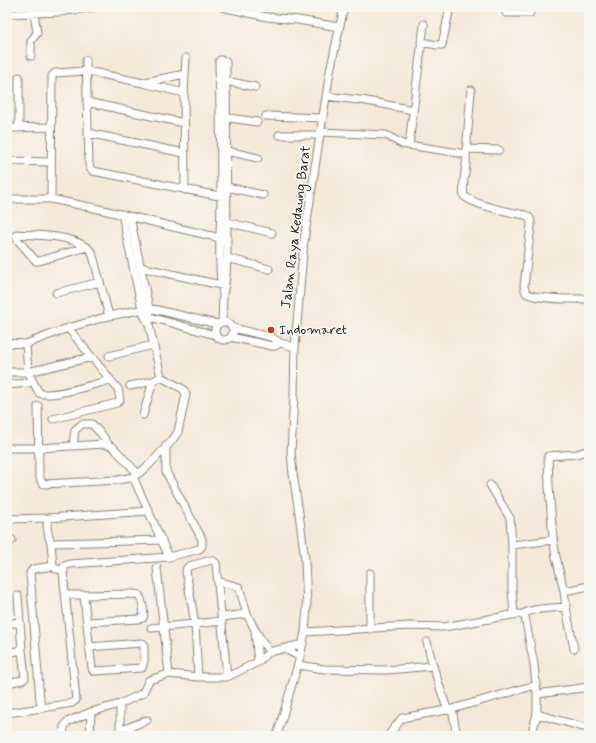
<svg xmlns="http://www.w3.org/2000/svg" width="596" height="743" viewBox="0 0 596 743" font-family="Mynerve,sans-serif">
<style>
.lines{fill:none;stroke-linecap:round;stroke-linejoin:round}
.minor-casing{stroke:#88827a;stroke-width:9}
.minor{stroke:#fff;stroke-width:7}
.poi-dot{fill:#c8321e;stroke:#f6f6f2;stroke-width:1.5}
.labels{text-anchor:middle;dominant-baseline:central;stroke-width:3.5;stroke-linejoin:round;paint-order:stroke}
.street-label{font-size:14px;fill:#1c1c1c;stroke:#f6f6f2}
.poi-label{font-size:14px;fill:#1c1c1c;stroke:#f6f6f2;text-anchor:start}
</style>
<rect width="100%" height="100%" fill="#f6f6f2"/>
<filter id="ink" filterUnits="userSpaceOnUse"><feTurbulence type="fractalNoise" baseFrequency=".025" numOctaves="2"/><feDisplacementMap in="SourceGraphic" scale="8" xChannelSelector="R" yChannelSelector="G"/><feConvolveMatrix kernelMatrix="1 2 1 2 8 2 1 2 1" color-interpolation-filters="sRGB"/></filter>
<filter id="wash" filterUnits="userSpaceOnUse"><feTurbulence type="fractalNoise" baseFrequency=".012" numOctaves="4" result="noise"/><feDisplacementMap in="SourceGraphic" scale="16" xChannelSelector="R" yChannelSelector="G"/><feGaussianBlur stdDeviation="0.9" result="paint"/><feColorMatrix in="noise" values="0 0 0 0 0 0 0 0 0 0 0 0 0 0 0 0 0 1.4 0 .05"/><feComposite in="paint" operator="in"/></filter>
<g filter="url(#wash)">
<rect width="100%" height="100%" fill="#f4e9d9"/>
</g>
<g filter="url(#ink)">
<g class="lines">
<defs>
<path id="minor" d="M222,7L267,17L298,20L339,27
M506,7V13H530
M7,14L58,12L95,7
M421,42L437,45H442L450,7
M31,56V41L37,33L34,13
M86,60L89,164L90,168L93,171L224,197
M226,81L255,87
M145,82L185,74
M471,90L466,154C468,168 461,182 464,196C476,206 509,212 525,215C531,217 531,220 531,226L524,286L526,293C537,300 575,299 589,299
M326,96L367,101L413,110
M87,102L184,123
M266,116L323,118
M223,117L257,122
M7,128L51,127
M19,128V77
M320,132L386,135L402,144L466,154
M88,133L184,153
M279,135H320
M409,145L424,24
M466,149L499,150
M227,151L258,158
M7,161L51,162
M227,187L263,195
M185,190L184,93L186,58
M7,199H51L99,209L224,239
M51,199L52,76L55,73L87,71L143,83L184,93
M122,214L142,309L145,317L149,325L161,377
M130,217L149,308L150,317L149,325
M227,222L272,233
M87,247L39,261H36L17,239L16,236L17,234C40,236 76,234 92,252L109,316
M227,258L269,269
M140,267L225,286
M56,293L100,282
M145,317H150L215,335
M215 331a9 9 0 1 1 18 0a9 9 0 1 1-18 0Z
M222,322L223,295L226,277L227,258L226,62L225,61L220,60L219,62C220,107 221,152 221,197C221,229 217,263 223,295
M233,328L271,337L276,340L280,343L295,347
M231,337L272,346H275L280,343
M7,343L26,344L68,328L109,316L149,308L217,324
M109,356L153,345
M92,357L28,372L39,393C53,398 94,384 110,380
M7,372H28L26,344
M7,385L28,383
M38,406L39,474L41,481L44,484L118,480L133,477L146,468L171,442L178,432L186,394L183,389L161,377L153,381L130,386
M143,415L153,381
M53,419L117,403L120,400L118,389L68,328
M73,446L75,430L82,424H92L102,435L108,444
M7,448H38L105,444L113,447L138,474
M133,477L169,557
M490,485L510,518L512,545V589L514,615
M149,511L48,518C46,525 48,535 51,543H55L162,540
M7,519L48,518
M7,541L12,540
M51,543L53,566L56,569L64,570
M512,545L553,540
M53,566L33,569L30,573L40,700L42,708L72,703L76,700L63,572L64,566L70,564L169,557L199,549L202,546V539L166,472V446
M157,568L169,674
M370,573V629
M218,581L239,587L247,614L255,630L269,652
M564,591L589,586
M65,595H84C86,619 89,643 92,668L93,671H95L142,668L144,661V644L142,643L89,647
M84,595L134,594L139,595C142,600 145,612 143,618L139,619L87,622
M522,615C528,608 556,608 566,607
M222,617L247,614
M7,624L20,622
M151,628L195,624L222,621
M255,632L258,662
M305,632L409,626L444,627L517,614H520L525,617L534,665L537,694
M427,642L433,666L447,709
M285,649L300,657
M574,649L566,607L564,591L556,557L553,538L549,486L548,456L577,454L589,450
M7,653L22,650
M298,665L324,669L387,670L433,666
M198,677L195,624L186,571L187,568L189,566L212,560L216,563L227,677
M7,683L22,680L25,678L22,650L18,596
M452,709L457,736
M7,713L42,708
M537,714L583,727
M120,731L147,720
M63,736L64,727L67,722L91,712L120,704L143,693L149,680L169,674L198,677H227L258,662L269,652L303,644
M90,736L91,712
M120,736V704
M277,736L300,657L305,632L307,607L305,560L299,513L293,474L291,452L294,395L295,347L304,241L315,167L330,71L344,7
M388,736L402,718L452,709L536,685
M498,736L532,735
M531,736L537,714V694L589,687"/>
</defs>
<use href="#minor" class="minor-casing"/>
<use href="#minor" class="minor"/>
</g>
</g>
<circle class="poi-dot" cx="271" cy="330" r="4"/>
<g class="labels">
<g class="street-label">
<text transform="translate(296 227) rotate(-83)">Jalan Raya Kedaung Barat</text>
</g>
<g class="poi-label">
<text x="279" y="330">Indomaret</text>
</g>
</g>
<rect width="596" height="743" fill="none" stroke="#f6f6f2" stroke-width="24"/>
</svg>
